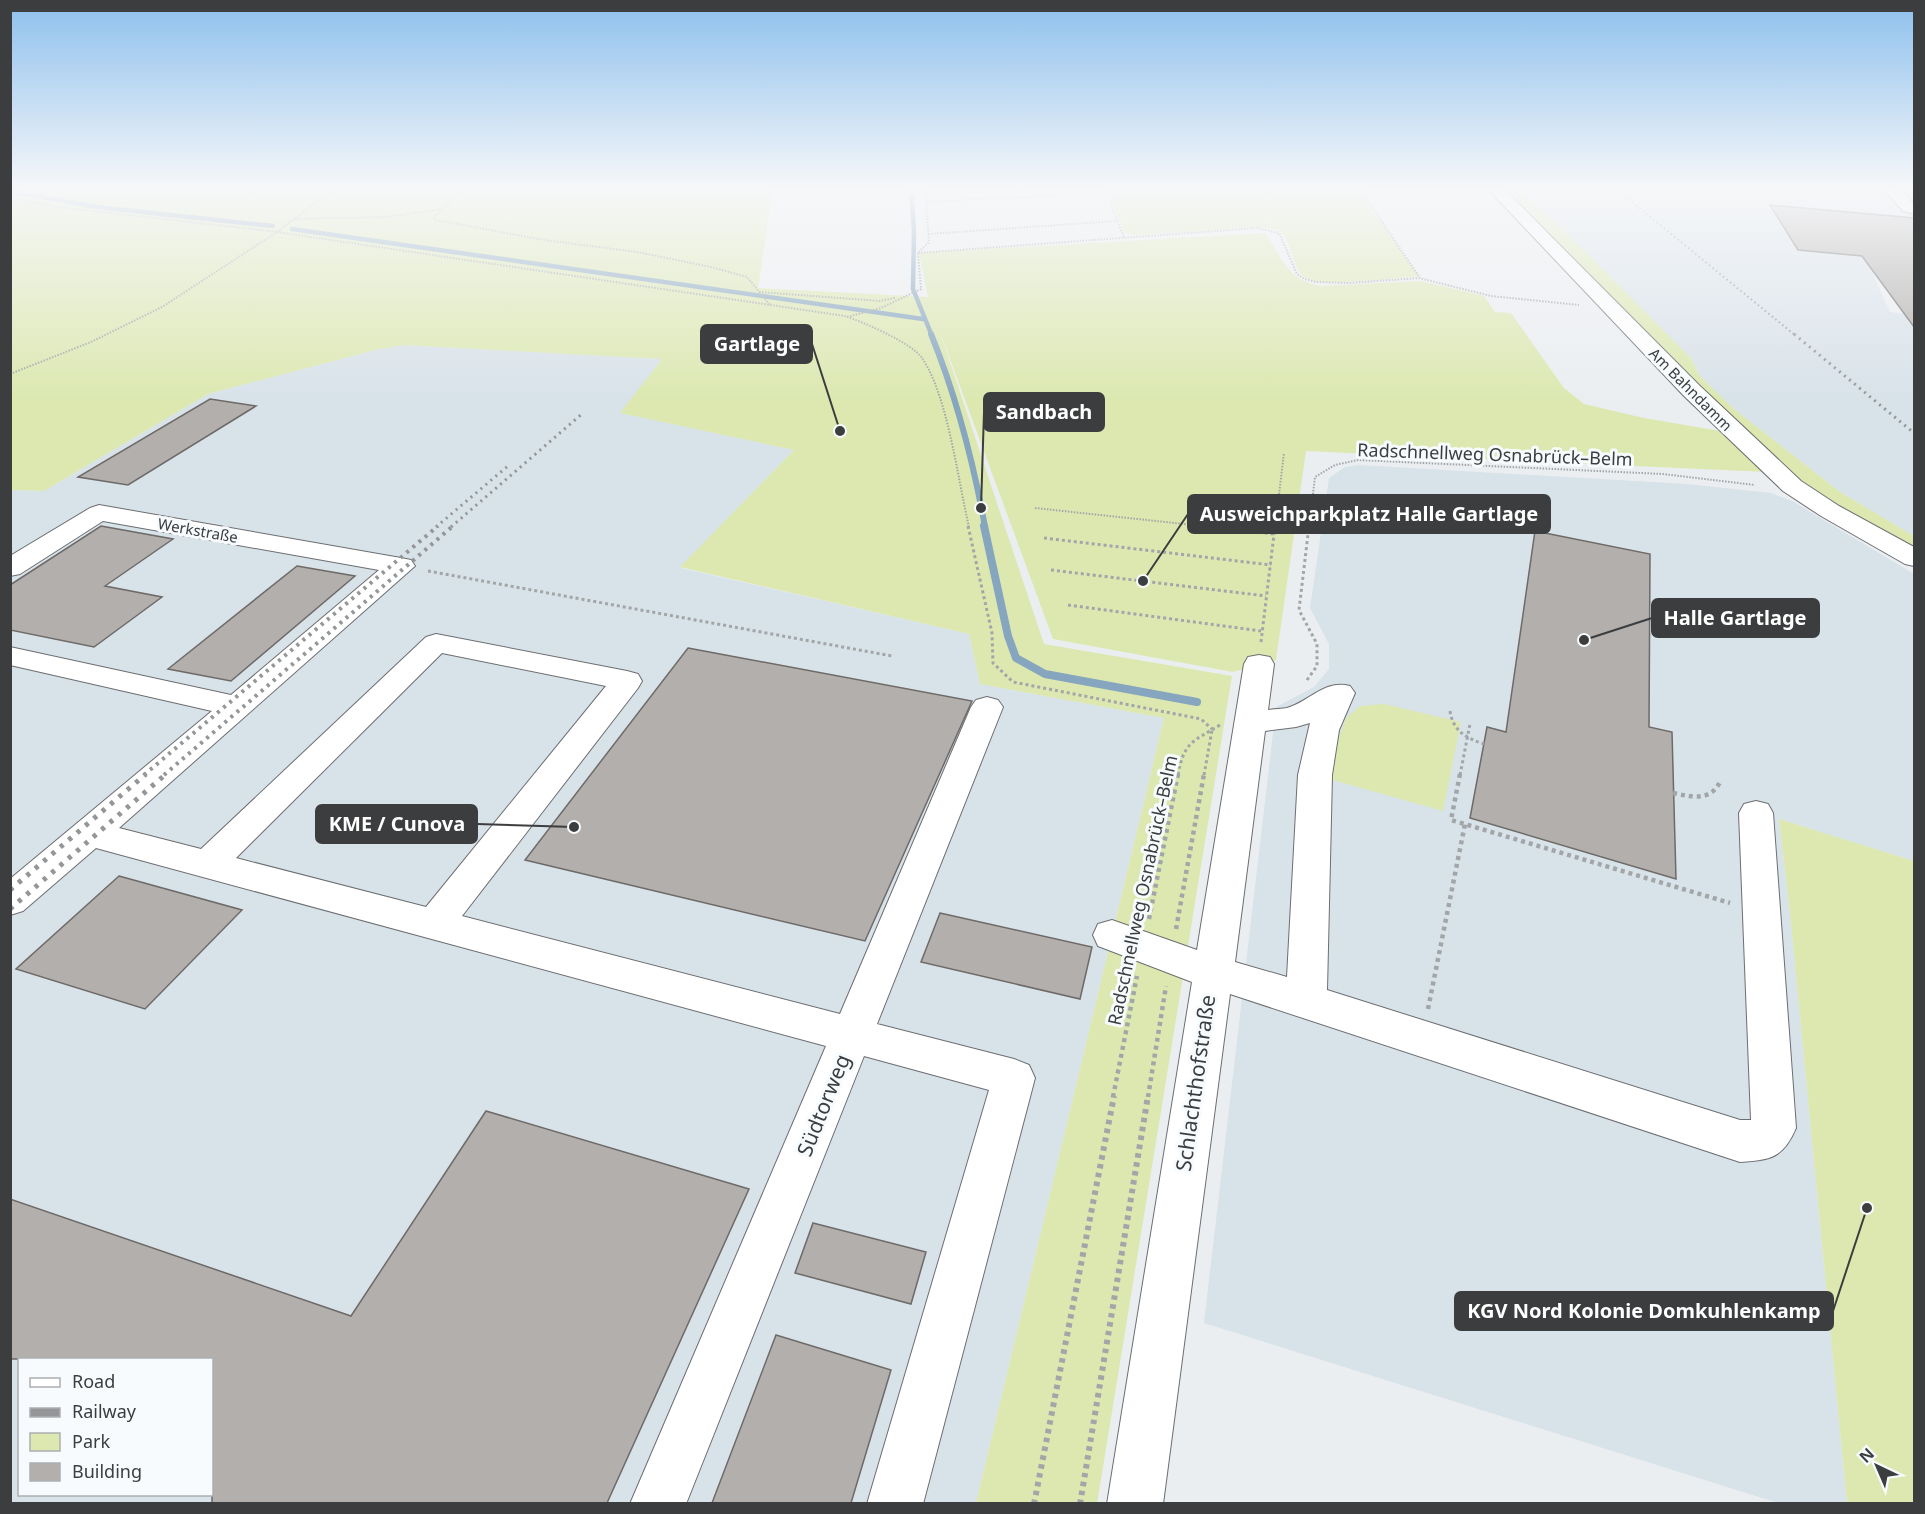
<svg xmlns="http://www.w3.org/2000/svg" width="1925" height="1514" viewBox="0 0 1925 1514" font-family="'Noto Sans',sans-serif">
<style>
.built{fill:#d8e2e9;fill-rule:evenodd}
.green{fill:#dce8b0}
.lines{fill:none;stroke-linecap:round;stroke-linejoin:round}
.stream-far2{stroke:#86a5be;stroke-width:4.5}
.stream-far1{stroke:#86a5be;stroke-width:6}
.stream{stroke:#86a5be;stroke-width:8}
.building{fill:#b2afac;stroke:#6d6a68;stroke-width:1.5}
.minor-casing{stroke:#6c6e71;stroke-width:2}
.path-far3{stroke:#a3a6a8;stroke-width:2;stroke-dasharray:1.5 1.5;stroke-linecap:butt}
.path-far2{stroke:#a3a6a8;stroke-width:3;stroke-dasharray:3 3;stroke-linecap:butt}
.path-far1{stroke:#a3a6a8;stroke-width:4.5;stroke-dasharray:4 4;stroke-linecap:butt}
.path{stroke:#a3a6a8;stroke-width:6;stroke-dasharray:4.5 4.5;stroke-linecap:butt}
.minor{fill:#fff;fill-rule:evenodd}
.rail-far3{stroke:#949698;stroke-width:2;stroke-dasharray:1.5 3;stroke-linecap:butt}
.rail-far2{stroke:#949698;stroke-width:3;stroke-dasharray:2 4.5;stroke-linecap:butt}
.rail-far1{stroke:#949698;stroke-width:4;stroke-dasharray:3 5;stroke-linecap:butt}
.rail{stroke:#949698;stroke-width:5;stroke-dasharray:4 7;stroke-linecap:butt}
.path-bridge{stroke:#a3a6a8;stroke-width:3;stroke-dasharray:3 3;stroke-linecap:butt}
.labels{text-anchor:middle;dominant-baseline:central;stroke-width:6;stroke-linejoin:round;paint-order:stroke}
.far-street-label{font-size:15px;fill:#3b3d3e;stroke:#f8fbfe}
.street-label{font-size:18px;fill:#3b3d3e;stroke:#f8fbfe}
.near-street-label{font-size:21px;fill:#3b3d3e;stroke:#f8fbfe}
.leader{fill:none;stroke:#3b3d3e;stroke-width:2}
.callout-dot{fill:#3b3d3e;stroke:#f8fbfe;stroke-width:2}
.callout{fill:#3b3d3e;stroke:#3b3d3e;stroke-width:2}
.callout-label{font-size:20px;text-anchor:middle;font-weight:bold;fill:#fff}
</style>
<rect width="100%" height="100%" fill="#ebeef1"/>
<path class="built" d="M1519,188H1914V217H1910L1914,222V263L1866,259L1890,312L1914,315V536L1840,492L1734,409L1700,376L1691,358L1568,234Z
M404,345L663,359L621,413L794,450L681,568L969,634L980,684L1164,718L976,1503L11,1504V490L44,491L208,394L375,350ZM20,1360H212V1494H20Z
M1358,465L1687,484L1771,493L1792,501L1914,574V861L1779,819L1790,913L1847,1503H1778L1204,1323L1276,707L1314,687L1329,669V644L1310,608L1329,478L1345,467Z"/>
<path class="green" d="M11,188H773L758,288L928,297L919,253L1265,233C1283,259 1287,280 1321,286L1421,281L1484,296L1495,312L1511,313L1564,388L1584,404L1644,418L1726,432L1767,472L1306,451L1276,660L1233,672L1053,639L939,329L1044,644L1232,676L1097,1504L976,1503L1164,718L980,684L969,634L680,567L794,450L620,413L662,359L404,345L375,350L208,394L44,491L11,490Z
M1107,188H1356L1419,276C1399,278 1321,287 1307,279C1292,271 1293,246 1283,234C1277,228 1264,228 1256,227L1134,235L1124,233Z
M1500,188H1519L1568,234L1691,358L1700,376L1734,409L1840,492L1914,536V554L1813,496L1619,308Z
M1384,704L1461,722L1443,811L1329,779L1326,772L1346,718L1360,706Z
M1779,819L1914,861V1503H1847L1790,913Z"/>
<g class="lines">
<path class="stream-far2" d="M911,188L914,231L913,289L932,336
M10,191L97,207L273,226
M292,229L923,319"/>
<path class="stream-far1" d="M931,334C957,398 973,460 985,527"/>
<path class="stream" d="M984,526L1008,636L1016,658L1045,674L1197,702"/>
</g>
<path class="building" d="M1770,205L1914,218V327L1862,256L1798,250Z
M210,399L256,406L128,485L78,477Z
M101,526L173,539L105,586L162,597L94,647L10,630V585Z
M1535,531L1650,554L1649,727L1672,732L1676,879L1470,818L1487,727L1506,732Z
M297,566L355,576L231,681L168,669Z
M688,648L972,701L865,941L525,860Z
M119,876L242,910L145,1009L16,969Z
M940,913L1092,947L1080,999L921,962Z
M486,1111L749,1189L607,1503H212V1359H10V1199L351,1316Z
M813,1223L926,1252L911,1304L795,1273Z
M776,1335L891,1370L851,1503H712Z"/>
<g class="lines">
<defs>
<path id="minor" d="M1487,188H1503L1700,386L1801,481L1839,506L1914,547V566L1905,564L1821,516L1783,491L1684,396Z
M1883,188H1899L1914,204V214L1903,211Z
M99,505L401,558L411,560L415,566L119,828L201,849L426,637L436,634L627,671L638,674L642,681L638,688L462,916L840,1014L971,707L976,700L987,697L998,700L1003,707L877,1024L1014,1059L1029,1065L1035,1078L923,1504H867L989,1090L864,1056L686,1504H630L826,1046L96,848L23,911L10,915V879L212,711L10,665V647L231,695L379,570L103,521L20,574L10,576V556L90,508ZM442,653L606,686L426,907L236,858Z
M1259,655L1270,657L1274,664L1268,710C1274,709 1281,709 1287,708C1310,701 1325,679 1350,686L1355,693L1339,730L1332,775L1327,990L1740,1120H1751L1739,813L1744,804L1756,801L1768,804L1773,813L1796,1128C1783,1158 1771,1160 1740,1162L1230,994L1163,1504H1107L1192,982L1098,946L1093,935L1098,924L1112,920L1197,950L1244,664L1248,657ZM1310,723L1298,775L1287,977L1235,962L1265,731L1296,727Z"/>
</defs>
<use href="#minor" class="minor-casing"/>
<path class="path-far3" d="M1104,188L1124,237
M1359,188L1420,278
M10,197L50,206L277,232L845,316C863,322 912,343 922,358C948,396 958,481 969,527
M926,202L1106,193
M10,204L22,200
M442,209L465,188
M295,219L387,217L442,209L434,218L436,220L544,240L637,252L711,267L747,277L770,305
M928,234L1117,221
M918,253L1256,228L1279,233L1297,274L1304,279L1316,282L1349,283L1419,278L1491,296L1579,305
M759,292L880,301L895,298
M847,317L881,308L921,289L918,253L929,242L925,188
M10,374L91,342L162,307L277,232L335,188
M1035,508L1212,527
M1275,527L1284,453
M1309,527L1315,477L1335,465L1358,460L1663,474L1755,485"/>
<path class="path-far2" d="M968,526L992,633L993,663L1013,682L1201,719L1212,729
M1199,526L1274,534
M1044,538L1271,565
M1051,570L1266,596
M428,571L892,656
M1068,605L1261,631
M1261,642L1275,526
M1307,680L1317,666V644L1299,610L1309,526
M1178,775C1184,742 1192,742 1220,725
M1204,775L1212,730
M1460,775L1470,724"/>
<path class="path-far1" d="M1460,774L1451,820L1730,903
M1673,793C1693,797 1711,802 1721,780
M1149,919L1178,774
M1176,929L1204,774
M1428,1009L1465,824
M1113,1097L1137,976
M1148,1097L1166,986"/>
<path class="path" d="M1034,1504L1114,1096
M1080,1504L1148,1096"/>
<use href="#minor" class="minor"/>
<path class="rail-far3" d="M1615,188L1796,336"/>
<path class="rail-far2" d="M1794,334L1914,433
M436,527L509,465
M451,527L583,413"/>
<path class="rail-far1" d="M144,775L438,526
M164,775L453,526"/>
<path class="rail" d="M10,890L146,774
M10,909L166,774"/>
<path class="path-bridge" d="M1450,711C1453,731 1466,738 1484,744"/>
</g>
<linearGradient id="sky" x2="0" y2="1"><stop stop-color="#8dc0ed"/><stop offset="0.47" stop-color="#f6f7f9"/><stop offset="1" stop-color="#f6f7f9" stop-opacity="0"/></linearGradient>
<rect width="1925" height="400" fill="url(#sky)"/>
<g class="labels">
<g class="far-street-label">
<text transform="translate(1691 389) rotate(45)">Am Bahndamm</text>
<text transform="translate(198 530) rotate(10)">Werkstraße</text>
</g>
<g class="street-label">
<text transform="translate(1495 454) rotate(2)">Radschnellweg Osnabrück–Belm</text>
<text transform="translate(1142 890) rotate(-78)">Radschnellweg Osnabrück–Belm</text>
</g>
<g class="near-street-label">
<text transform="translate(1195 1083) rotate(-82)">Schlachthofstraße</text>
<text transform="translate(823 1105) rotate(-68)">Südtorweg</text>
</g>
</g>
<path class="leader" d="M840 431L812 344M981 508L984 412M1143 581L1188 514M1584 640L1652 618M574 827L477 824M1867 1208L1833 1311"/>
<g class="callout-dot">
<circle cx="840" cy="431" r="6"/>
<circle cx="981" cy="508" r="6"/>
<circle cx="1143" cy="581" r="6"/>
<circle cx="1584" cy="640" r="6"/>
<circle cx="574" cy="827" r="6"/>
<circle cx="1867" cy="1208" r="6"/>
</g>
<g class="callout">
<rect x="701" y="325" width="111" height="38" rx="6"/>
<rect x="984" y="393" width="120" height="38" rx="6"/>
<rect x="1188" y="495" width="362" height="38" rx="6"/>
<rect x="1652" y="599" width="167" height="38" rx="6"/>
<rect x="316" y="805" width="161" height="38" rx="6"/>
<rect x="1455" y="1292" width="378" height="38" rx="6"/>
</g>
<g class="callout-label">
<text x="757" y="351">Gartlage</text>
<text x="1044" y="419">Sandbach</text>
<text x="1369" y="521">Ausweichparkplatz Halle Gartlage</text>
<text x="1735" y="625">Halle Gartlage</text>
<text x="397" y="831">KME / Cunova</text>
<text x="1644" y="1318">KGV Nord Kolonie Domkuhlenkamp</text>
</g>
<rect width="1925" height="1514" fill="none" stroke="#3b3d3e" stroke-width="24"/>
<rect x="18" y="1358" width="195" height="138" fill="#f8fbfe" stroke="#acafb1" stroke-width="1.5"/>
<rect x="30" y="1378" width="30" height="9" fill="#ffffff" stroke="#acafb1" stroke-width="1.5"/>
<text x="72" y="1388" font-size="18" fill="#3b3d3e">Road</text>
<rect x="30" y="1408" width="30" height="9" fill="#949698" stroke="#acafb1" stroke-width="1.5"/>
<text x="72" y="1418" font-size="18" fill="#3b3d3e">Railway</text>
<rect x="30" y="1433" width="30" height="18" fill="#dce8b0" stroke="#acafb1" stroke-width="1.5"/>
<text x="72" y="1448" font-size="18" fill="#3b3d3e">Park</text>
<rect x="30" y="1463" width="30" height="18" fill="#b2afac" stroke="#acafb1" stroke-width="1.5"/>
<text x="72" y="1478" font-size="18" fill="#3b3d3e">Building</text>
<g transform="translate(1877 1466) rotate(316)" stroke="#f8fbfe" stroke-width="4.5" paint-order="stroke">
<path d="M0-4.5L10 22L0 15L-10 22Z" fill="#3b3d3e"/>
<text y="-9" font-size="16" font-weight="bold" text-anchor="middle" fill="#3b3d3e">N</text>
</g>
</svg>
